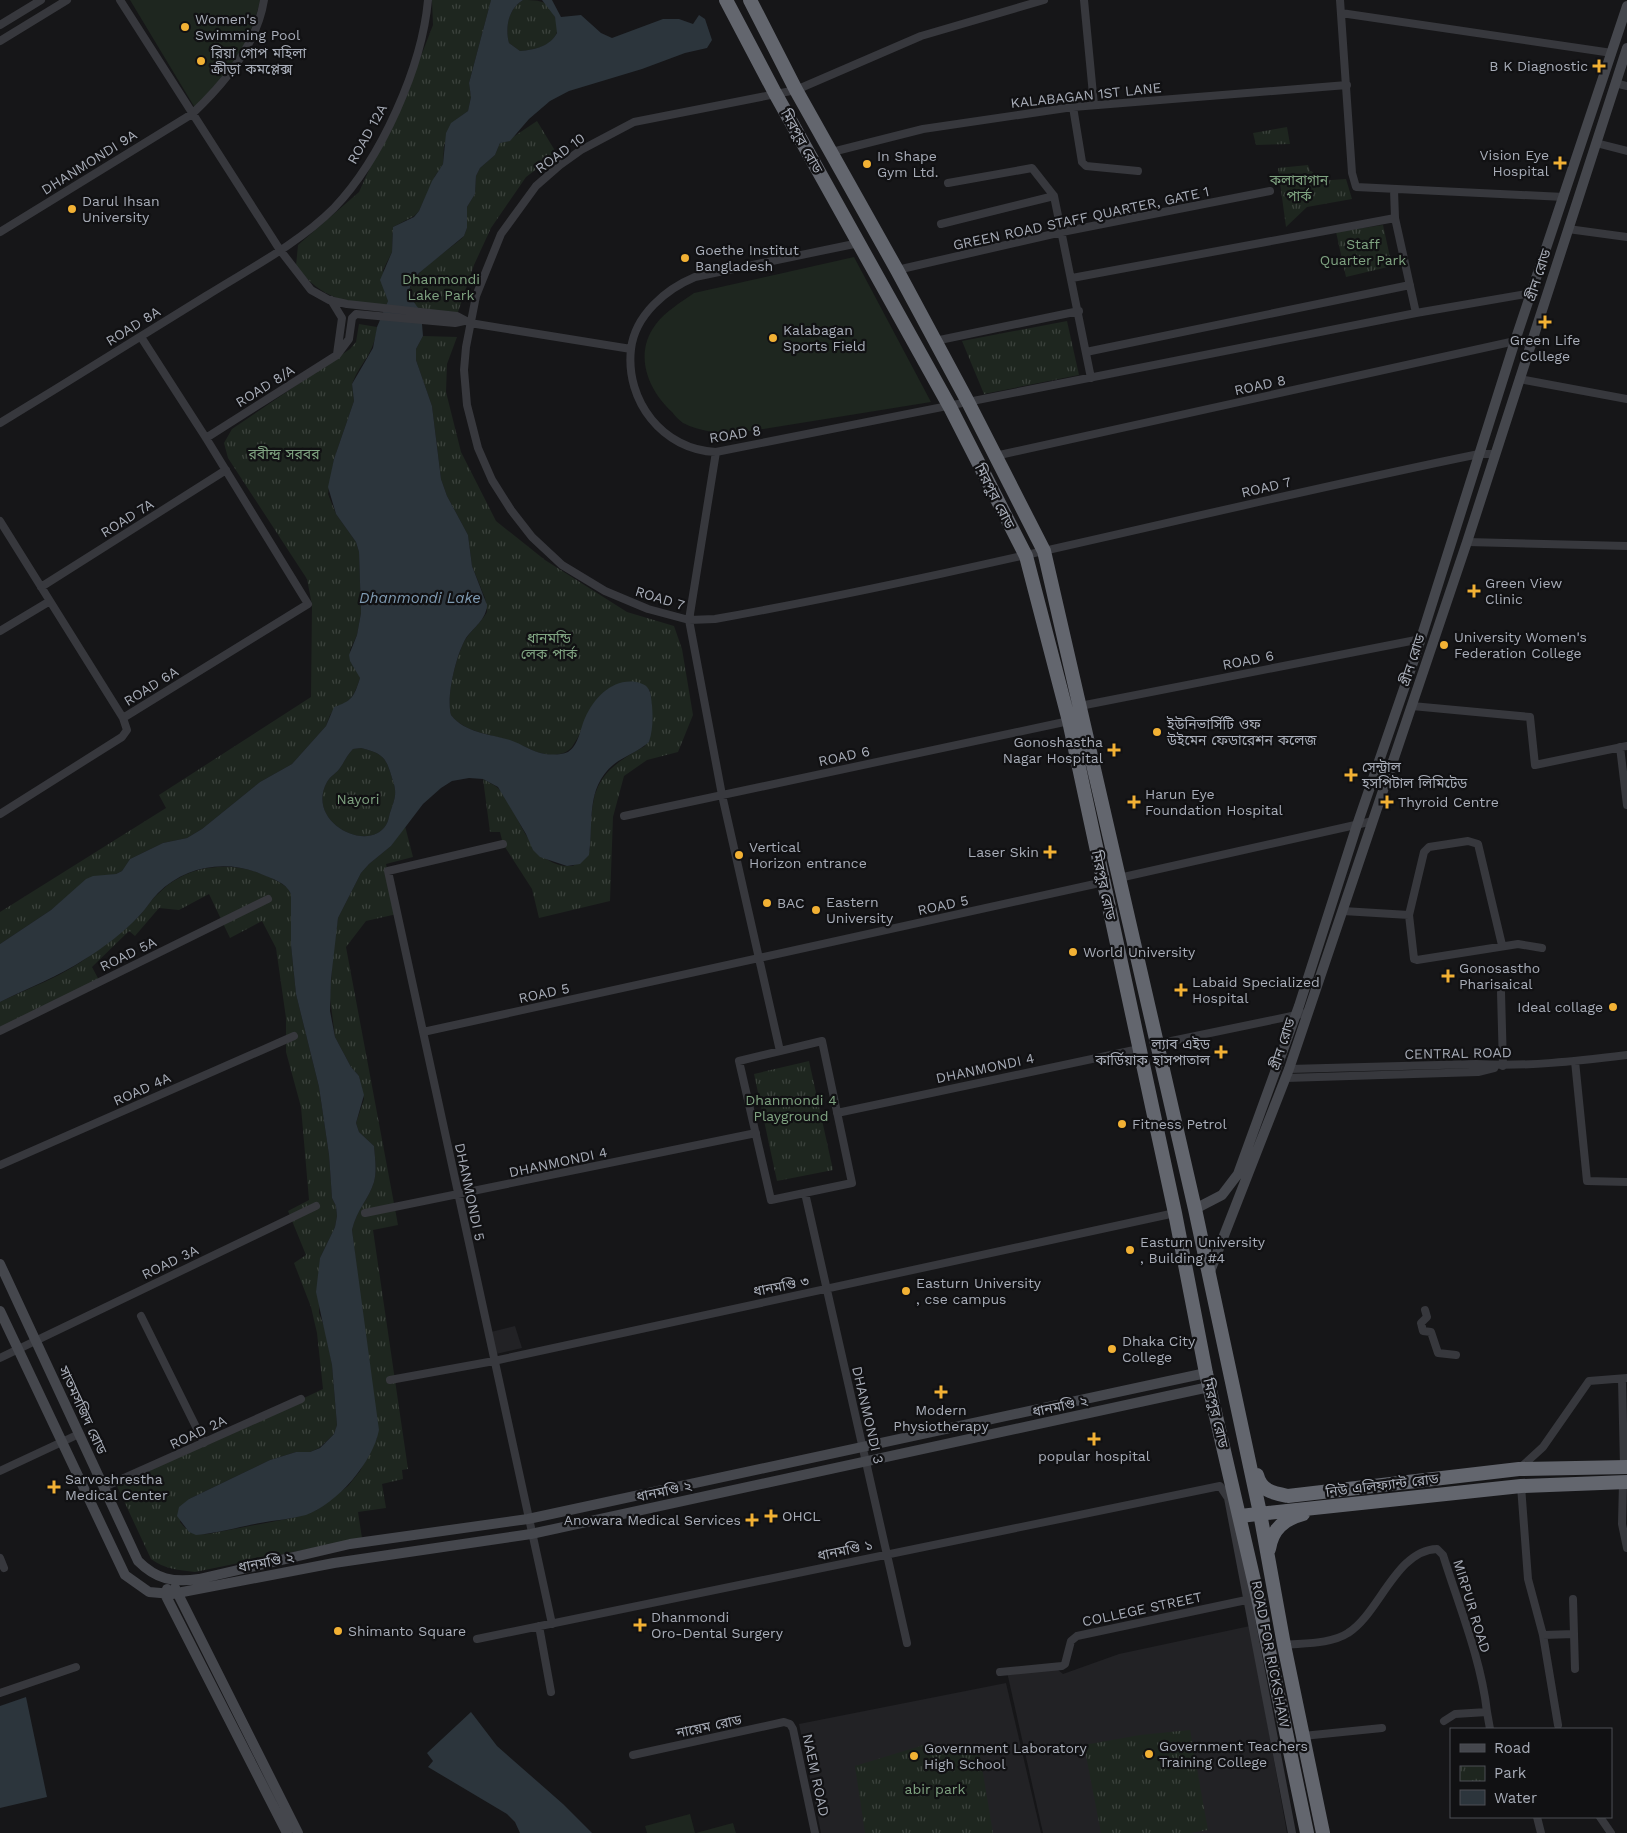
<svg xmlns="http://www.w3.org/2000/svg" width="1627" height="1833" viewBox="0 0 1627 1833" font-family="'Work Sans','Noto Sans Bengali',sans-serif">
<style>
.built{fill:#222225}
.park{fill:url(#park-tufts)}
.garden{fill:#1e261f}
.water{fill:#2c353c;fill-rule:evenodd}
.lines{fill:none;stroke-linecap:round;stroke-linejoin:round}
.street{stroke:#37383d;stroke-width:8}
.secondary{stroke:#45474d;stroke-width:10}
.highway{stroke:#63666e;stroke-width:14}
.poi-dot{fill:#f2b134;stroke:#111113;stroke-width:2}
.labels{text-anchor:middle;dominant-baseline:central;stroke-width:4.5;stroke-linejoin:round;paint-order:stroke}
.poi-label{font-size:14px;fill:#a8adb8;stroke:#111113;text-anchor:start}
.street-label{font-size:14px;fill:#a8adb8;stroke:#111113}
.park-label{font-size:14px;fill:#7fa381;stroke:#111113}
.water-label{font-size:15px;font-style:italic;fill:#7f9bb3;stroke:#111113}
</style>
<defs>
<pattern id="park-tufts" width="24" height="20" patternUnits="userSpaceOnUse" patternTransform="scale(1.25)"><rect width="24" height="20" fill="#1e261f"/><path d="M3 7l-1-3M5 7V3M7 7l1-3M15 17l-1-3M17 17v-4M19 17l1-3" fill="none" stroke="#3c433d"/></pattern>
</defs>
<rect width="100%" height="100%" fill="#161618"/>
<path class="built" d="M515,1326L522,1348L496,1354L491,1332Z
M1250,1626L1287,1833H1043L1007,1672L1057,1669L1063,1674L1119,1654Z
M1006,1683L1041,1833H821L799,1724Z"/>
<path class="park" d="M432,0H491L469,83L471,97L468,111L457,119L444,145L443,164L435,176L419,211L414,216L393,227L392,252L383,270L388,301L386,307C345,301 323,301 296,266L298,245L359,192L423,51L433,25Z
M523,0C546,0 553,3 558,28C555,46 535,50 520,51L509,43C505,28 508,9 523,0Z
M537,121L557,154L526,177L491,228L474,265L458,312H421C416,306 409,299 410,291C410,272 451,250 464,236L467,228V207L475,194L476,176L480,168L495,155L500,143C514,138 524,129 537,121Z
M1287,127L1290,144L1256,145L1253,133Z
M1308,165L1310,171L1313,172L1317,181L1346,179L1352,199L1307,207L1286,227L1278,168Z
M1383,225L1392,266L1346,277L1336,232Z
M1067,321L1079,375L984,394L962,341Z
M359,324L377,327C374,355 361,361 352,384L354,401L334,459L328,494L336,514L356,542L359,552L361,613L357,635L350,650L360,678C356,691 351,704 337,706L330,715L326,726L292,764L260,782L202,829L187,838L163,843L130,859L122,871L116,874L87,879L51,910L0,944V912L166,808L159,795L311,697L312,605L307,579L228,458L224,443L232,429L350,349L356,342Z
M423,336L457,337L447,364L446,392L461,452L496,521L545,560L627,612L674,626L682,649L693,715L678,752L647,760L624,776L613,817L610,901L539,918L532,889L503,844L500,832H490L483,779C488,782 495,785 499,789C521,815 530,869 573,866L590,850C592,791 591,775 645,746L652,712L650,691C640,682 636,681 623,686C581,702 593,717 572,747C567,753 559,755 551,755C536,754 525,746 511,741C491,734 465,733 451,715C446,696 456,657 465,640C471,630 481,623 487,612L485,598L472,566L468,535L447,496L441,479L432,406L416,360V349Z
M361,748C385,754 386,758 393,781C397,793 395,798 391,810C389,814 389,821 386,825C368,854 305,822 327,782C330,776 337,773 340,768C345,761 347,755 353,749Z
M405,826L413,857L386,864L397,914L366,921L346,947L398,1225L373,1230L408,1469L402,1470L403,1479L382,1484L386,1508L358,1512L362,1538L195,1572C179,1570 164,1569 151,1559L117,1486L323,1389L317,1333L311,1307L294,1263L306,1255L288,1211L309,1200L301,1107L286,1052V1018L276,948L262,921L230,938L209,894L179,910L159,908L135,936L129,931L92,967L100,982L0,1031V1002C29,988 63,976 88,957C105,945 121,932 136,919C145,911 150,900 159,893C194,858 250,860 288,888L291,894V945L296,994L319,1087L329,1155L332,1198L336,1206L337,1216L335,1227L320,1258L319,1313L325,1329L332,1365L337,1425L334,1434L319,1448L310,1452H296L270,1460L189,1499L180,1522C189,1533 194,1535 208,1534L292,1518L317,1510L348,1486L360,1471L377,1438L352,1230C357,1209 369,1199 374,1182C377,1171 375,1158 374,1146L359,1132L356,1123L364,1099L359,1076L351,1067L335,1037L330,998L333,953L338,918L361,873L369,864L391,846Z
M809,1061L833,1170L777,1181L754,1074Z
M1190,1730L1208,1830L1191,1833H1101L1084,1745L1140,1735Z
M927,1744L979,1749L993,1833H865L855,1766Z"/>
<path class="garden" d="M130,0H260C251,46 226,74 195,108Z
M854,257L931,402L738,433C719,433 700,432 683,423C679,420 675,416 672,412C648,390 633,354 656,324C665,312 681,302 694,293Z
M690,1814L695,1833H647L645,1826Z
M733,1823L736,1833H696L729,1824Z"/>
<path class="water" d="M491,0H523C508,9 505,28 509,43L520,51C535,50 550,46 557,33L555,17L542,0H552L561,17L581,15L601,33L612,38L663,19H679L693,24L699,15L705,19L712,40L707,48L685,53L642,69L569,91L550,101L529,119L510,141L500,143L495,155L480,168L476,176L475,194L467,207V228L464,236L419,273L411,283L409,292L411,298L421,312L423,336L416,349V360L432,406L441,479L447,496L468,535L472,566L487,605C486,620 474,627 466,638C456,655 446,697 451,715C465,733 490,734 510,740C522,744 532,752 545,754C552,755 561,755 568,752C579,745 580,729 585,718C595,696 615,676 640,683C651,686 651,695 652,705C653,717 653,730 649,742C638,752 624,756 613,765C585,789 594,823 589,855L580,864L567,866L540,857L533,850L526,834L498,787L483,779L469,778L452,781L441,788L423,804L391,846L369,864L361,873L338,918L331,979L330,1011L335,1037L351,1067L359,1076L364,1095L356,1123L359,1132L374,1146C375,1158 377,1171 374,1182C369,1199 357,1209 352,1230L379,1430C373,1462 337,1504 306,1515C291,1519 276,1520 260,1523C239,1527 218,1533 196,1535L189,1532L177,1516L179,1507L189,1499L270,1460L296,1452H310L320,1448L334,1434L337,1425L332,1365L316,1292L320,1258L335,1227L337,1216L336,1206L332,1198L329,1155L319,1087L296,994L291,945V894C286,882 272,879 261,874C226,859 185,866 158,893C151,900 146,909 139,916C124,932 103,948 85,959C59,976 28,988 0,1002V944L51,910L86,879L93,876L116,874L122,871L130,859L163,843L187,838L202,829L260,782L292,764L326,726L334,707C352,701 354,697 360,678L350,661L349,655L357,635L361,613L359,552L356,542L336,514L328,487L334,459L354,401L352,384L373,348L377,327L388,301L380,280L392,252L393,227L414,217L419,211L432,181L443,164L446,133L451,123L468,111L471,97L469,83ZM361,748C385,754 386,758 393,781C397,793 395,798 391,810C389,814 389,821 386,825C368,854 305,822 327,782C330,776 337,773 340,768C345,761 347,755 353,749Z
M26,1697L47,1797L0,1808V1706Z
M471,1712L497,1746L563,1804L592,1833H520L515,1822L507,1814L428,1767L433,1761L427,1753Z"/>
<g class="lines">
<path class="street" d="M120,0L280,250L311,290L329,300L347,304L457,316L470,323L631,349
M1044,0L921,36L796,90L634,122L581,150L560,165L536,186L501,234L476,296L466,347L464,370L467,405L478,448L492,480L511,510L532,537L562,565L605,591L648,609L689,620L715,619C972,573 1224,506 1479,454H1496
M1084,0L1094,105
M1340,0L1352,173L1356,187L1564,197
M1341,13L1612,53
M0,25L41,0
M0,41L67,0
M1615,83L1627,86
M1073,107L1082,162L1086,166L1138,171
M1596,143L1627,151
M832,152L923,129L1073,107L1347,85
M1394,190L1395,218L1416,313
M1054,196L1091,378
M941,224L1054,196L1032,168L948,183
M1568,229L1627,237
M0,232L192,114C224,84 257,45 264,0
M859,243L695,277C666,289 635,315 631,349C625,401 663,450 716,452L1416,313L1532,293
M897,270L1062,232L1270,191
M1072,278L1395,218
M331,300L342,318L337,354
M935,341L1079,311
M1086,352L1410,285
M1519,379L1627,399
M0,423C69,381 138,338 206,296C249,269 298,244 334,208C381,159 422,67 428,0
M206,438L337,355L349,339L352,318L356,314L455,323L464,321
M716,452L689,620L722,795L780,1051
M995,456L1515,341L1531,343
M0,521L123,718
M1467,542L1627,546
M41,587L226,470
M0,631L50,601
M1080,706L1421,639
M1412,706L1530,717L1535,765L1627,746
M1620,747L1627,805
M0,814L122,737L127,730L123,718L308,604L206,438L141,337
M624,816L1069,721
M503,844L388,871L552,1624
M1119,878L1373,821
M1343,911L1409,915
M1502,945L1478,844L1468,841L1429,847L1424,852L1409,915L1414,959L1417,960L1518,944L1542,948
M1501,992L1503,1066
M0,1031L268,899
M423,1032L1104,882
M822,1041L852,1183L771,1200L739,1061Z
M1157,1044L1306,1013
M1575,1061L1587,1181L1627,1182
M1289,1069L1476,1064C1527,1067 1577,1061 1627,1055
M1286,1078L1478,1072L1494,1068
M837,1113L1139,1049
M0,1165L294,1036
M805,1193L907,1643
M365,1213L756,1133
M1425,1310L1427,1317L1421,1323L1423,1331L1431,1332L1438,1353L1456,1355
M141,1316L204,1443
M0,1358L316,1206
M1622,1379L1624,1467
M390,1380L494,1361L1175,1213
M1519,1469L1543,1447L1589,1381L1627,1378
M0,1471L79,1434
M1623,1483L1622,1524L1627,1548
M1521,1486L1528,1579L1543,1635L1558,1725
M104,1487L301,1399
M0,1558L4,1568
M539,1626L551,1692
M1574,1634L1575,1669
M1543,1635L1574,1634L1573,1599
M477,1639L1220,1486L1228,1498L1292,1833
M1284,1645C1304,1643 1331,1644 1348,1633C1379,1614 1396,1550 1437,1549L1443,1555C1459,1606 1481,1659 1487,1712L1455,1714L1444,1721
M1000,1672L1062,1666L1065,1664L1071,1641L1077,1636L1251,1599
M0,1693L76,1667
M1487,1712L1490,1729
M1303,1736L1382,1728
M633,1755L784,1722L790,1724L793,1729L815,1833
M1537,1817L1541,1833
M1600,1817L1611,1833"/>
<path class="secondary" d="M1195,1209L1222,1195L1238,1174L1299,1006L1357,825L1417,651L1515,341L1627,6
M0,1264L138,1561C156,1579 173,1583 199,1579L350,1544L528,1519L1206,1373
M1209,1274L1289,1069L1467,542L1627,48
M0,1311L125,1575L149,1592L172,1594L334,1563L531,1534L1209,1387
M175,1588L298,1833
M167,1589L165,1594L169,1602L287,1833"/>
<path class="highway" d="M726,0L775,93L950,407L1026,556L1069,721L1175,1213L1206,1373L1258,1598L1307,1833
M750,0L796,90L897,270L968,402L1044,551L1195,1209L1260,1513L1284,1645L1323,1833
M1257,1475C1261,1491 1273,1493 1288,1496L1519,1469L1627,1467
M1240,1516L1521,1486L1627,1482
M1269,1549C1272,1529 1284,1519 1303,1514"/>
</g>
<g class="poi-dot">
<circle cx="185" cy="27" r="5"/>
<circle cx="201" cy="61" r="5"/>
<path d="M1596.5 58.5h5v5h5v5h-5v5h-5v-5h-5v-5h5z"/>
<path d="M1557.5 155.5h5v5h5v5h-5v5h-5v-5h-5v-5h5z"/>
<circle cx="867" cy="164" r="5"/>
<circle cx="72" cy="209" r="5"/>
<circle cx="685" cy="258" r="5"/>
<path d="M1542.5 314.5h5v5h5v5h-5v5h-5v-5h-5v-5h5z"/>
<circle cx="773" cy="338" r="5"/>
<path d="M1471.5 583.5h5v5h5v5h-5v5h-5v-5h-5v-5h5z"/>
<circle cx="1444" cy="645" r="5"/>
<circle cx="1157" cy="732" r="5"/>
<path d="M1111.5 742.5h5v5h5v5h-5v5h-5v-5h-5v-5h5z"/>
<path d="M1348.5 767.5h5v5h5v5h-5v5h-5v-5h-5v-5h5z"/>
<path d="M1131.5 794.5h5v5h5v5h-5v5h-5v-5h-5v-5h5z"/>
<path d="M1384.5 794.5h5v5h5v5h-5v5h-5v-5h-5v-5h5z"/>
<path d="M1047.5 844.5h5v5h5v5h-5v5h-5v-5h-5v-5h5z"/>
<circle cx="739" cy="855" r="5"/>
<circle cx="767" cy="903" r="5"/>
<circle cx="816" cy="910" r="5"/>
<circle cx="1073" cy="952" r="5"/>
<path d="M1445.5 968.5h5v5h5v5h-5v5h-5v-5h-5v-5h5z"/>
<path d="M1178.5 982.5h5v5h5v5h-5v5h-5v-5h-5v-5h5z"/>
<circle cx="1613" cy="1007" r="5"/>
<path d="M1218.5 1044.5h5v5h5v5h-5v5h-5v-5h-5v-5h5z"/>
<circle cx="1122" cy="1124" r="5"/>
<circle cx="1130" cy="1250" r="5"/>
<circle cx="906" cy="1291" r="5"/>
<circle cx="1112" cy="1349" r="5"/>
<path d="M938.5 1384.5h5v5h5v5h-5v5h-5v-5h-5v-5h5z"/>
<path d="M1091.5 1431.5h5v5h5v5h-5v5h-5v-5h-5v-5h5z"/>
<path d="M51.5 1479.5h5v5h5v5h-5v5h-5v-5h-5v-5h5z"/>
<path d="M768.5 1508.5h5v5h5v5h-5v5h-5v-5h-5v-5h5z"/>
<path d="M749.5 1512.5h5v5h5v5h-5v5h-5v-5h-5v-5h5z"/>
<path d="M637.5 1617.5h5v5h5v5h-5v5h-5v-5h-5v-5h5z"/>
<circle cx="338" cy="1631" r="5"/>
<circle cx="1149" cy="1754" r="5"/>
<circle cx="914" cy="1756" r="5"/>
</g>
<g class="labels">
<g class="poi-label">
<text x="195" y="19">Women's<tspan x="195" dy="16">Swimming Pool</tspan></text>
<text x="211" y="53">রিয়া গোপ মহিলা<tspan x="211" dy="16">ক্রীড়া কমপ্লেক্স</tspan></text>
<text x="1588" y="66" text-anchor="end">B K Diagnostic</text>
<text x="1549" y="155" text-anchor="end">Vision Eye<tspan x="1549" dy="16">Hospital</tspan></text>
<text x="877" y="156">In Shape<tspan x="877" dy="16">Gym Ltd.</tspan></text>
<text x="82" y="201">Darul Ihsan<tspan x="82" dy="16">University</tspan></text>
<text x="695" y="250">Goethe Institut<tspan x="695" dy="16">Bangladesh</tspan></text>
<text x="783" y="330">Kalabagan<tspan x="783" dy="16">Sports Field</tspan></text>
<text x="1545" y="340" text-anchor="middle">Green Life<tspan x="1545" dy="16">College</tspan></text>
<text x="1485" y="583">Green View<tspan x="1485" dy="16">Clinic</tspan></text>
<text x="1454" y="637">University Women's<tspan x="1454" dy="16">Federation College</tspan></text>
<text x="1167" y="724">ইউনিভার্সিটি ওফ<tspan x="1167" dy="16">উইমেন ফেডারেশন কলেজ</tspan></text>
<text x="1103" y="742" text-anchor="end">Gonoshastha<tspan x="1103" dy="16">Nagar Hospital</tspan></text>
<text x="1362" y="767">সেন্ট্রাল<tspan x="1362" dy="16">হসপিটাল লিমিটেড</tspan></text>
<text x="1145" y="794">Harun Eye<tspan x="1145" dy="16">Foundation Hospital</tspan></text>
<text x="1398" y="802">Thyroid Centre</text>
<text x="749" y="847">Vertical<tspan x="749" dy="16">Horizon entrance</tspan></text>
<text x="1039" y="852" text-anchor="end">Laser Skin</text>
<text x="826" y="902">Eastern<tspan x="826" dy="16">University</tspan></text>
<text x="777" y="903">BAC</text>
<text x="1083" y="952">World University</text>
<text x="1459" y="968">Gonosastho<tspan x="1459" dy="16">Pharisaical</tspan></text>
<text x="1192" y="982">Labaid Specialized<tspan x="1192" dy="16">Hospital</tspan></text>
<text x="1603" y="1007" text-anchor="end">Ideal collage</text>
<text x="1210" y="1044" text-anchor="end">ল্যাব এইড<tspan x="1210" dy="16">কার্ডিয়াক হাসপাতাল</tspan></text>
<text x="1132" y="1124">Fitness Petrol</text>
<text x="1140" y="1242">Easturn University<tspan x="1140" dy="16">, Building #4</tspan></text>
<text x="916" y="1283">Easturn University<tspan x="916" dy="16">, cse campus</tspan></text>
<text x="1122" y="1341">Dhaka City<tspan x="1122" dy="16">College</tspan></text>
<text x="941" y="1410" text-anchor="middle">Modern<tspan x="941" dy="16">Physiotherapy</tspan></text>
<text x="1094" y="1456" text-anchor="middle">popular hospital</text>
<text x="65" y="1479">Sarvoshrestha<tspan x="65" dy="16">Medical Center</tspan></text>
<text x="782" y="1516">OHCL</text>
<text x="741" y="1520" text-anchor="end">Anowara Medical Services</text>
<text x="651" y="1617">Dhanmondi<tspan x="651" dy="16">Oro-Dental Surgery</tspan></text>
<text x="348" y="1631">Shimanto Square</text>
<text x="1159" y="1746">Government Teachers<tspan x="1159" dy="16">Training College</tspan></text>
<text x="924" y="1748">Government Laboratory<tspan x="924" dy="16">High School</tspan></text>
</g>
<g class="street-label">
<text transform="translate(1086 95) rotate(-6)">KALABAGAN 1ST LANE</text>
<text transform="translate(367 134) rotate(-61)">ROAD 12A</text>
<text transform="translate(802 141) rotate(61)">মিরপুর রোড</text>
<text transform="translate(560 153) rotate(-36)">ROAD 10</text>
<text transform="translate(89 162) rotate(-32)">DHANMONDI 9A</text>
<text transform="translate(1081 218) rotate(-12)">GREEN ROAD STAFF QUARTER, GATE 1</text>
<text transform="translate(1538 275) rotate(-72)">গ্রীন রোড</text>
<text transform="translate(133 326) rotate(-32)">ROAD 8A</text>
<text transform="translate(1260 385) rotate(-12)">ROAD 8</text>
<text transform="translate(265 386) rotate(-32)">ROAD 8/A</text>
<text transform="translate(735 434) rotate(-9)">ROAD 8</text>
<text transform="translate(1266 487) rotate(-13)">ROAD 7</text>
<text transform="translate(995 496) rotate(63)">মিরপুর রোড</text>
<text transform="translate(127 518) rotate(-32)">ROAD 7A</text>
<text transform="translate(660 598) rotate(17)">ROAD 7</text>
<text transform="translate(1248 660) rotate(-11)">ROAD 6</text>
<text transform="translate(1412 660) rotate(-72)">গ্রীন রোড</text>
<text transform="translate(151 686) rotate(-32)">ROAD 6A</text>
<text transform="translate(844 756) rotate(-12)">ROAD 6</text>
<text transform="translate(1104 885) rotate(78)">মিরপুর রোড</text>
<text transform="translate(943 905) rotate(-12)">ROAD 5</text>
<text transform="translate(128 954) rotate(-26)">ROAD 5A</text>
<text transform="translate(544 993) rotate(-12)">ROAD 5</text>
<text transform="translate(1282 1044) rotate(-72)">গ্রীন রোড</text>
<text transform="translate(1458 1053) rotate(-1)">CENTRAL ROAD</text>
<text transform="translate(985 1068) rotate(-12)">DHANMONDI 4</text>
<text transform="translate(142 1089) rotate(-24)">ROAD 4A</text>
<text transform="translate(558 1162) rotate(-12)">DHANMONDI 4</text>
<text transform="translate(470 1192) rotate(78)">DHANMONDI 5</text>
<text transform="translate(170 1262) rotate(-26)">ROAD 3A</text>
<text transform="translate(781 1286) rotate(-11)">ধানমণ্ডি ৩</text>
<text transform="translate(1060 1406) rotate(-12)">ধানমণ্ডি ২</text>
<text transform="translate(83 1410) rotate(65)">সাতমসজিদ রোড</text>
<text transform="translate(1216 1413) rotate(77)">মিরপুর রোড</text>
<text transform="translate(868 1415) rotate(77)">DHANMONDI 3</text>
<text transform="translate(198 1432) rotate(-25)">ROAD 2A</text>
<text transform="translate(1382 1485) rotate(-7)">নিউ এলিফ্যান্ট রোড</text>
<text transform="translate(664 1491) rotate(-12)">ধানমণ্ডি ২</text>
<text transform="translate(845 1550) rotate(-12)">ধানমণ্ডি ১</text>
<text transform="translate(266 1562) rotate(-11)">ধানমণ্ডি ২</text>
<text transform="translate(1472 1606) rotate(73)">MIRPUR ROAD</text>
<text transform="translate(1142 1609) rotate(-12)">COLLEGE STREET</text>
<text transform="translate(1271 1654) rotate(79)">ROAD FOR RICKSHAW</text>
<text transform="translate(709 1726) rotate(-12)">নায়েম রোড</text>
<text transform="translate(816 1775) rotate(78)">NAEM ROAD</text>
</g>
<g class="park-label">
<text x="1299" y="180">কলাবাগান<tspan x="1299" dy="16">পার্ক</tspan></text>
<text x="1363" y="244">Staff<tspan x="1363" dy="16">Quarter Park</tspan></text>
<text x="441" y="279">Dhanmondi<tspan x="441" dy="16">Lake Park</tspan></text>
<text x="284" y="454">রবীন্দ্র সরবর</text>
<text x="549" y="638">ধানমন্ডি<tspan x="549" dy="16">লেক পার্ক</tspan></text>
<text x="358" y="799">Nayori</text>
<text x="791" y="1100">Dhanmondi 4<tspan x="791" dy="16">Playground</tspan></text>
<text x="935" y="1789">abir park</text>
</g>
<g class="water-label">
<text x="420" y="598">Dhanmondi Lake</text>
</g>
</g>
<rect x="1450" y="1728" width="162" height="90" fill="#111113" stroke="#4d4f55"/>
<rect x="1460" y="1744" width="25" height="8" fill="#45474d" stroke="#4d4f55"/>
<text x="1494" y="1753" font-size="15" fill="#a8adb8">Road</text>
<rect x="1460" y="1766" width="25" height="15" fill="url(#park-tufts)" stroke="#4d4f55"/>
<text x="1494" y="1778" font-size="15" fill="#a8adb8">Park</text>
<rect x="1460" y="1790" width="25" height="15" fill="#2c353c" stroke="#4d4f55"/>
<text x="1494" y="1803" font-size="15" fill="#a8adb8">Water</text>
</svg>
